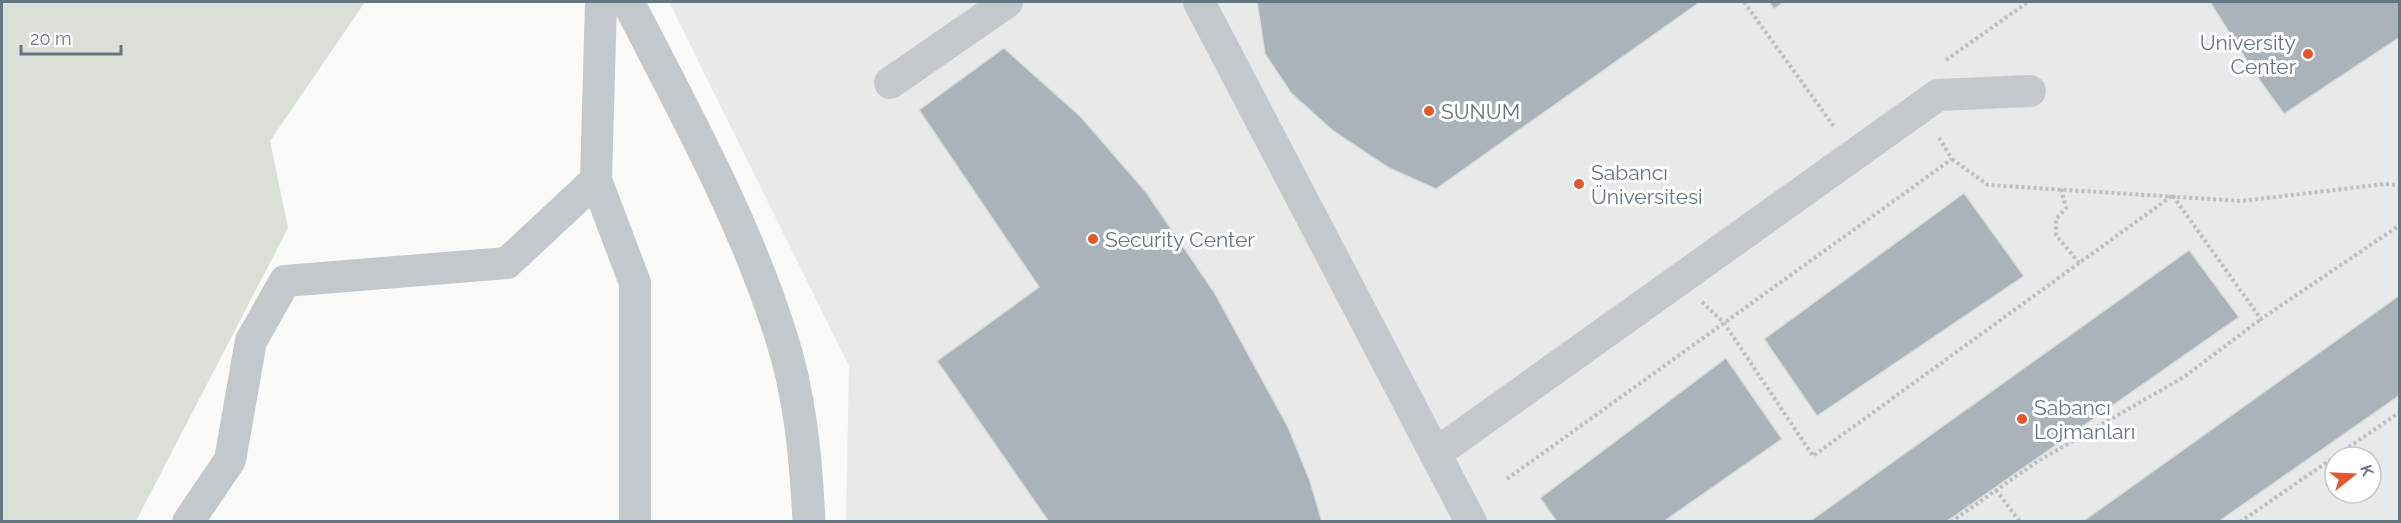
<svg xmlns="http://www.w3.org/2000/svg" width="2401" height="523" viewBox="0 0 2401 523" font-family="Raleway,sans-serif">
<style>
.built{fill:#e8e9e9;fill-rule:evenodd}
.green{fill:#dadfd7}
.building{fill:#aab3b9;stroke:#dcdcda;stroke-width:1.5}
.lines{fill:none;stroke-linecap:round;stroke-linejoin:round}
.path{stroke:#bbbfc2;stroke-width:4;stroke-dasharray:3 3;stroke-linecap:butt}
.minor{stroke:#c3c8cc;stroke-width:32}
.tertiary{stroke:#c3c8cc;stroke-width:33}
.poi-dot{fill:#e4572e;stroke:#fff;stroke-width:2}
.labels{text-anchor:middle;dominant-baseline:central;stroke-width:6;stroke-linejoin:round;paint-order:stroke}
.poi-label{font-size:21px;fill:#657683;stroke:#fff;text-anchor:start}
</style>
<rect width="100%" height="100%" fill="#fafaf8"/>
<path class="built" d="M669,2H2399V521H846L849,366ZM2335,457H2371V493H2335Z"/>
<path class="green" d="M2,2H365L270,141L288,228L136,521H2Z"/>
<path class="building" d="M1257,2H1700L1436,189L1389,168L1332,130L1291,93L1265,54Z
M1769,2H1784L1774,9Z
M2210,2H2400V37L2284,114L2253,71Z
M1004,48L1081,117L1146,192L1214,292L1288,427L1310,481L1322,522H1049L937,361L1039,287L919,110Z
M1964,193L2024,276L1817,416L1764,339Z
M2189,250L2239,317L1946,522H1809Z
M2400,295V395L2218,522H2082Z
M1726,358L1782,439L1663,522H1557L1540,498Z"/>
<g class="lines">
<path class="path" d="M1744,2L1835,128
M1946,60L2028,2
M1952,159L1988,185L2241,201L2385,184L2400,185
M2061,189L2066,208L2056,219V235L2079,263
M2173,196L2261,319L2400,225
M1702,302L1724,323L1813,456L2173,195
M1507,479L1952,159L1938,136
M1996,490L2020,522
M1951,522L2038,461L2184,377L2261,319
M2240,522L2400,412"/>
<path class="minor" d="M601,2L596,180L635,283V522
M1199,2L1471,522
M890,83L1007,2
M1435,454L1938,95L2030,91
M188,522L230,460L251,341L285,281L507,263L596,180"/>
<path class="tertiary" d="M628,2C683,109 743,217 780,333C800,393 806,458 809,522"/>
</g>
<g class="poi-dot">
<circle cx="2308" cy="54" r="6"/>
<circle cx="1429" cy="111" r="6"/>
<circle cx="1579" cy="184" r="6"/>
<circle cx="1093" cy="239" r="6"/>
<circle cx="2022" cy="419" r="6"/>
</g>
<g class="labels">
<g class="poi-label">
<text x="2296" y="42" text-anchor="end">University<tspan x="2296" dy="24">Center</tspan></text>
<text x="1441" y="111">SUNUM</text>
<text x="1591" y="172">Sabancı<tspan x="1591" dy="24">Üniversitesi</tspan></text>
<text x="1105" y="239">Security Center</text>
<text x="2034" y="407">Sabancı<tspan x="2034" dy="24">Lojmanları</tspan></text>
</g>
</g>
<rect width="2401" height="523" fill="none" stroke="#657683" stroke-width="6"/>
<g transform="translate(2353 475) rotate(72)"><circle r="28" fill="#ffffff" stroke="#c1c8cd" stroke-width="1.5"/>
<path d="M0-4.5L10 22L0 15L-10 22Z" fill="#e4572e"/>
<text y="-9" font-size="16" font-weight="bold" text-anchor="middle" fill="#657683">K</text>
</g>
<path d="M21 45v9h100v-9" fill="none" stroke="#657683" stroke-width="3"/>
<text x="30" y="45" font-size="18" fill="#657683" stroke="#ffffff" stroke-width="4.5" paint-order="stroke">20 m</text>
</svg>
